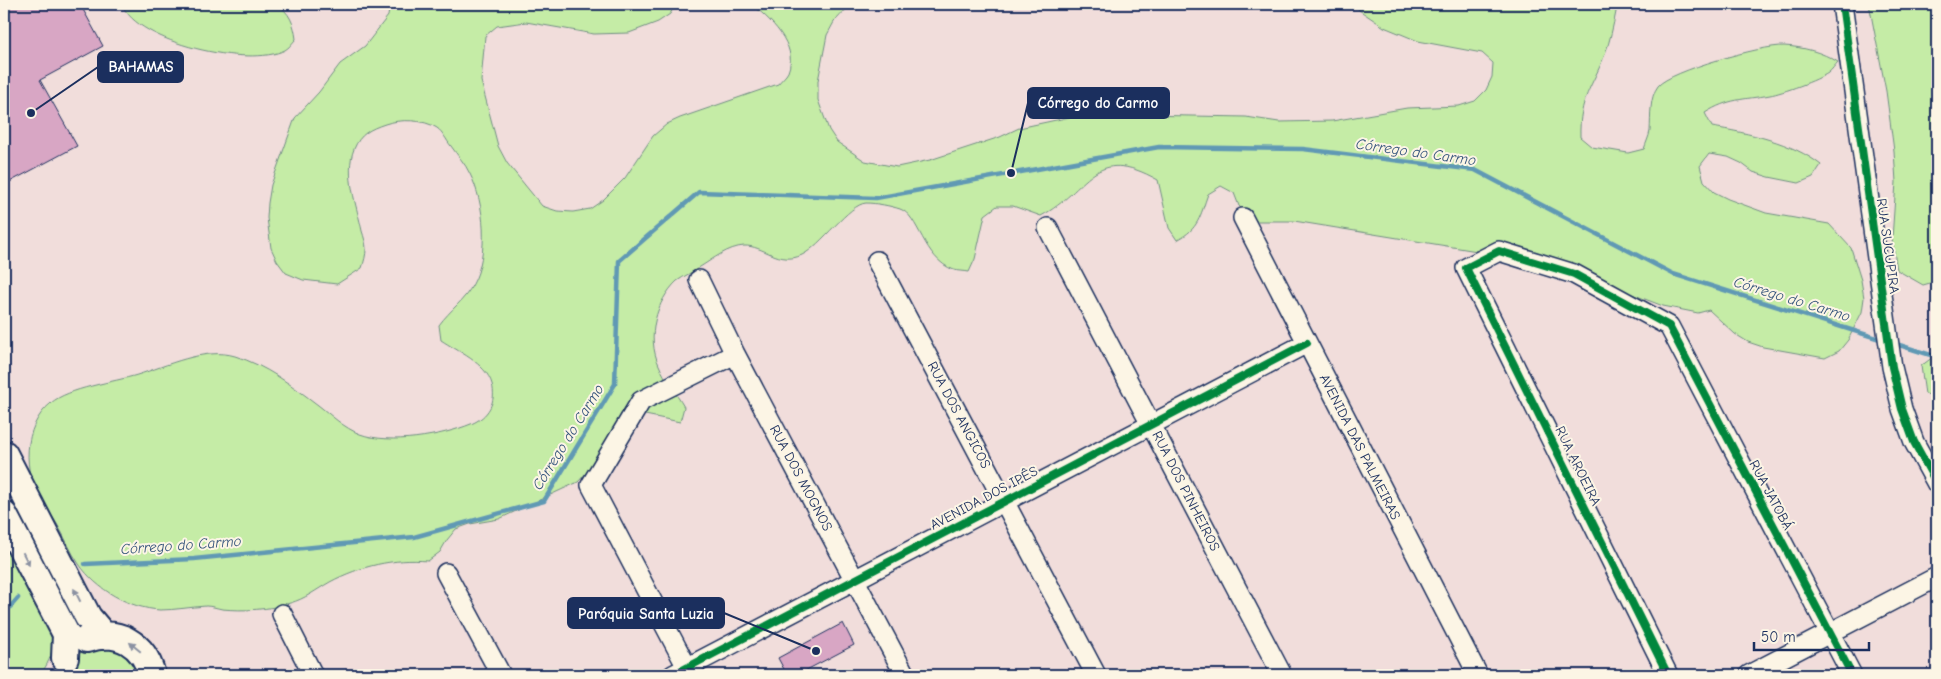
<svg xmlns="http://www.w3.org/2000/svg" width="1941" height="679" viewBox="0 0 1941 679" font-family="'Comic Neue',sans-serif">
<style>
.green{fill:#c5eca6;stroke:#708e82}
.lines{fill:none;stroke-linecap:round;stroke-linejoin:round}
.stream{stroke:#6199b4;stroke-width:4.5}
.building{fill:#d8a6c4;stroke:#1b2f5e}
.minor-casing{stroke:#1b2f5e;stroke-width:22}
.secondary-casing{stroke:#1b2f5e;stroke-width:30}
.minor{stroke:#fcf5e5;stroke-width:19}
.secondary{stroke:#fcf5e5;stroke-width:26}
.cycleway-casing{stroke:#fcf5e5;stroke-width:11}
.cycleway{stroke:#00873e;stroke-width:8}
.oneway{fill:#8c92a2}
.labels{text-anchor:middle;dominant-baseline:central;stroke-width:4;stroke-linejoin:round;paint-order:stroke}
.street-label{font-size:14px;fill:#1b2f5e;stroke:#fcf5e5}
.water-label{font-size:15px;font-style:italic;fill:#32527b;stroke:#fcf5e5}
.leader{fill:none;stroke:#1b2f5e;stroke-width:2}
.callout-dot{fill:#1b2f5e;stroke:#fcf5e5;stroke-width:2}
.callout{fill:#1b2f5e;stroke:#1b2f5e;stroke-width:2}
.callout-label{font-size:15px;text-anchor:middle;font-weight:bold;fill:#fff}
</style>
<rect width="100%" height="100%" fill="#f1dddb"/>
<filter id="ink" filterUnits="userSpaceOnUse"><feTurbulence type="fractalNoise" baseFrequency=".02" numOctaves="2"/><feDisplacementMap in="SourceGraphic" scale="10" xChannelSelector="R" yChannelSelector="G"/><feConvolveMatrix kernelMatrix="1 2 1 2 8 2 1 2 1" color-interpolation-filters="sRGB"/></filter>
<g filter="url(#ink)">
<path class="green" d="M122,4H276C290,12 294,24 296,39C292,43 289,48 285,50C250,68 136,43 122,4Z
M390,4H676L670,14L658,22L629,33L594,34L526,22L497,26L485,36L481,81L498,146L507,163L542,206L557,211L573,212L590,209L603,200L625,178L653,136L667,124L680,118L778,84C781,80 786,76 788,72C799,45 769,18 751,4H851L834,22L827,35L818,81V100L829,130L837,142L865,161L897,167L930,160L1000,137L1019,128L1084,114L1246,117L1279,122L1332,121L1407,108L1459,106L1475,101L1486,90L1492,77L1493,63L1482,53L1418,41L1384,27L1359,10L1355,4H1611L1616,12C1613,26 1610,41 1605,54C1592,88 1579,98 1580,137L1592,147L1628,153L1644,149C1646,143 1649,137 1650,131C1651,117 1649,98 1658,86C1670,71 1763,45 1784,46C1803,47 1822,52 1838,62C1835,65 1832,70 1828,73C1818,80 1782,93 1770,95C1743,100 1729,98 1705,113L1712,127C1748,133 1792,142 1821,165L1813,177L1799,183L1769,177L1753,172L1741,163L1728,157L1709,154L1700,166L1704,181L1714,192L1728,199L1766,213L1829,224L1851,248L1861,280L1864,298L1862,312L1848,340L1839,351L1825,358L1763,347L1748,342L1735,334L1709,310L1698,313L1663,306L1616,288L1526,259L1294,221H1253L1239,206L1234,193L1221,186L1208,194C1200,216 1199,229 1177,240L1169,228L1158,180C1092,143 1090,190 1041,216L1013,206H997L985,215L975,259L969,272C964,271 958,271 954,270C923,259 919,215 900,209C891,206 876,203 866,203C849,204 821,246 802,255C779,266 763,245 744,246C728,247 713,259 700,267C693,272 684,276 677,281C656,301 646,337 659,365C665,380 676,393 684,407L680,422L635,413L621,414L609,444L601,457L578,482L499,519L470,524L456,529L447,540L440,552L428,561C394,558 360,566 330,582C316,590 305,599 290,603C270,610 243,611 222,609C217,608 211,606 206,606C191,607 175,610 160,610C129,608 97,590 79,564C70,551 65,537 57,524C53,516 45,509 40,501C23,471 22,427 51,403C68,388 114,382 137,375C166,366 205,347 235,356C265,365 293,386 318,405C331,415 344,428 360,434C390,445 442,436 471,424C488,417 497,402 492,384C486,363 457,351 441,340L439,325C450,310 465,300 473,284C489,255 485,203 470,174C465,163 457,155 451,146C446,140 443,132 437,128C424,119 399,119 385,124C370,129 360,134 354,149C344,174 357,206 362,231C364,237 366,244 366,249C366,255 364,262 362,268L337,284L303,280L286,273L277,261L271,248L267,218L268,203L271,185L295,118L319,92L340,64L365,46L388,16Z
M1869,4H1937V281L1923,285L1897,270L1892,239L1896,182L1894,151L1886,91Z
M1937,354V396L1925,394L1921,366Z
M4,544C16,564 52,621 52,643C53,654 47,666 40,675H4Z
M92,646L126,651L143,675H65C69,661 79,652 92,646Z"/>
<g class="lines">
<path class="stream" d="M1893,343L1937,357
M85,564L194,559L414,537L544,501L615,384L619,261L699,192L876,198L1159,147L1303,149L1475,170L1673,274L1883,340
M4,614L18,598"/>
</g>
<path class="building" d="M4,4H80L103,46L40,80L77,146L4,185Z
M843,623L854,645L797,675H787L778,658Z"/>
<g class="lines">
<defs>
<path id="minor" d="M1842,4L1892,367L1902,409L1914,442L1937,484
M1243,218L1478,675
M1048,228L1282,675
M877,261L1096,675
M699,280L735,354L905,675
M446,573L501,675
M282,614L313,675
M673,675L1307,343
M691,675L591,485L641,401L735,354
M1668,675L1466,268L1499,251L1574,274L1669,326L1852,675
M1749,675L1937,577"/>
<path id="secondary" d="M4,454L88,617L104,636
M4,515L66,634L65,658
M87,639C118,628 144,644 152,675"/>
</defs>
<use href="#minor" class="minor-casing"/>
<use href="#secondary" class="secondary-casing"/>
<use href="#minor" class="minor"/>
<use href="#secondary" class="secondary"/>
<defs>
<path id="cycleway" d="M1842,4L1892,367L1902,409L1914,442L1937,484
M673,675L1307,343
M1668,675L1466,268L1499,251L1574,274L1669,326L1852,675"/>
</defs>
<use href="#cycleway" class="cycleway-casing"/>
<use href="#cycleway" class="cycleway"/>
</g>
<defs><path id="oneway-solid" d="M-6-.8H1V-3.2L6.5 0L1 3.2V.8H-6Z" transform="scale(1.25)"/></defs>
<g class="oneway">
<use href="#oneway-solid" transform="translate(26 559) rotate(63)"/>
<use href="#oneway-solid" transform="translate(77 595) rotate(-117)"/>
<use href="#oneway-solid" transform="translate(135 647) rotate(-140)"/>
</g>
</g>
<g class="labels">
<g class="street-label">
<text transform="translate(1888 246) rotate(82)">RUA SUCUPIRA</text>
<text transform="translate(959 415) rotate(62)">RUA DOS ANGICOS</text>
<text transform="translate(1360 447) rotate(63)">AVENIDA DAS PALMEIRAS</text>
<text transform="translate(1578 466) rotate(64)">RUA AROEIRA</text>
<text transform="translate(801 478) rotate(62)">RUA DOS MOGNOS</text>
<text transform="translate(1186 491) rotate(63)">RUA DOS PINHEIROS</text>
<text transform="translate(1771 495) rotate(62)">RUA JATOBÁ</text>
<text transform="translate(984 498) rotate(-28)">AVENIDA DOS IPÊS</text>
</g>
<g class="water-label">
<text transform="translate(1416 152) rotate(8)">Córrego do Carmo</text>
<text transform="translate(1792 299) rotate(17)">Córrego do Carmo</text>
<text transform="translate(568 437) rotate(-58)">Córrego do Carmo</text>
<text transform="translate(181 545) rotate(-4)">Córrego do Carmo</text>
</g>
</g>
<path class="leader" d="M31 113L98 67M1011 173L1028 103M816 651L724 613"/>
<g class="callout-dot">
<circle cx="31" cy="113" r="5"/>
<circle cx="1011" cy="173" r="5"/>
<circle cx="816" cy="651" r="5"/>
</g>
<g class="callout">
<rect x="98" y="52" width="85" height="30" rx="5"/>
<rect x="1028" y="88" width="141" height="30" rx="5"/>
<rect x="568" y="598" width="156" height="30" rx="5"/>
</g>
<g class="callout-label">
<text x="141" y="72">BAHAMAS</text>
<text x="1098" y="108">Córrego do Carmo</text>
<text x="646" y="619">Paróquia Santa Luzia</text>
</g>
<rect width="1941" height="679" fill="none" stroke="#fcf5e5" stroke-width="20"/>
<rect x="10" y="10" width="1921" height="659" fill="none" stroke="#1b2f5e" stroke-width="2" filter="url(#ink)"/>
<path d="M1754 642v8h115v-8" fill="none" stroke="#1b2f5e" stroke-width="2.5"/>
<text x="1761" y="642" font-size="15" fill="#1b2f5e" stroke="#fcf5e5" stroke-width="4" paint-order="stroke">50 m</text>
</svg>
